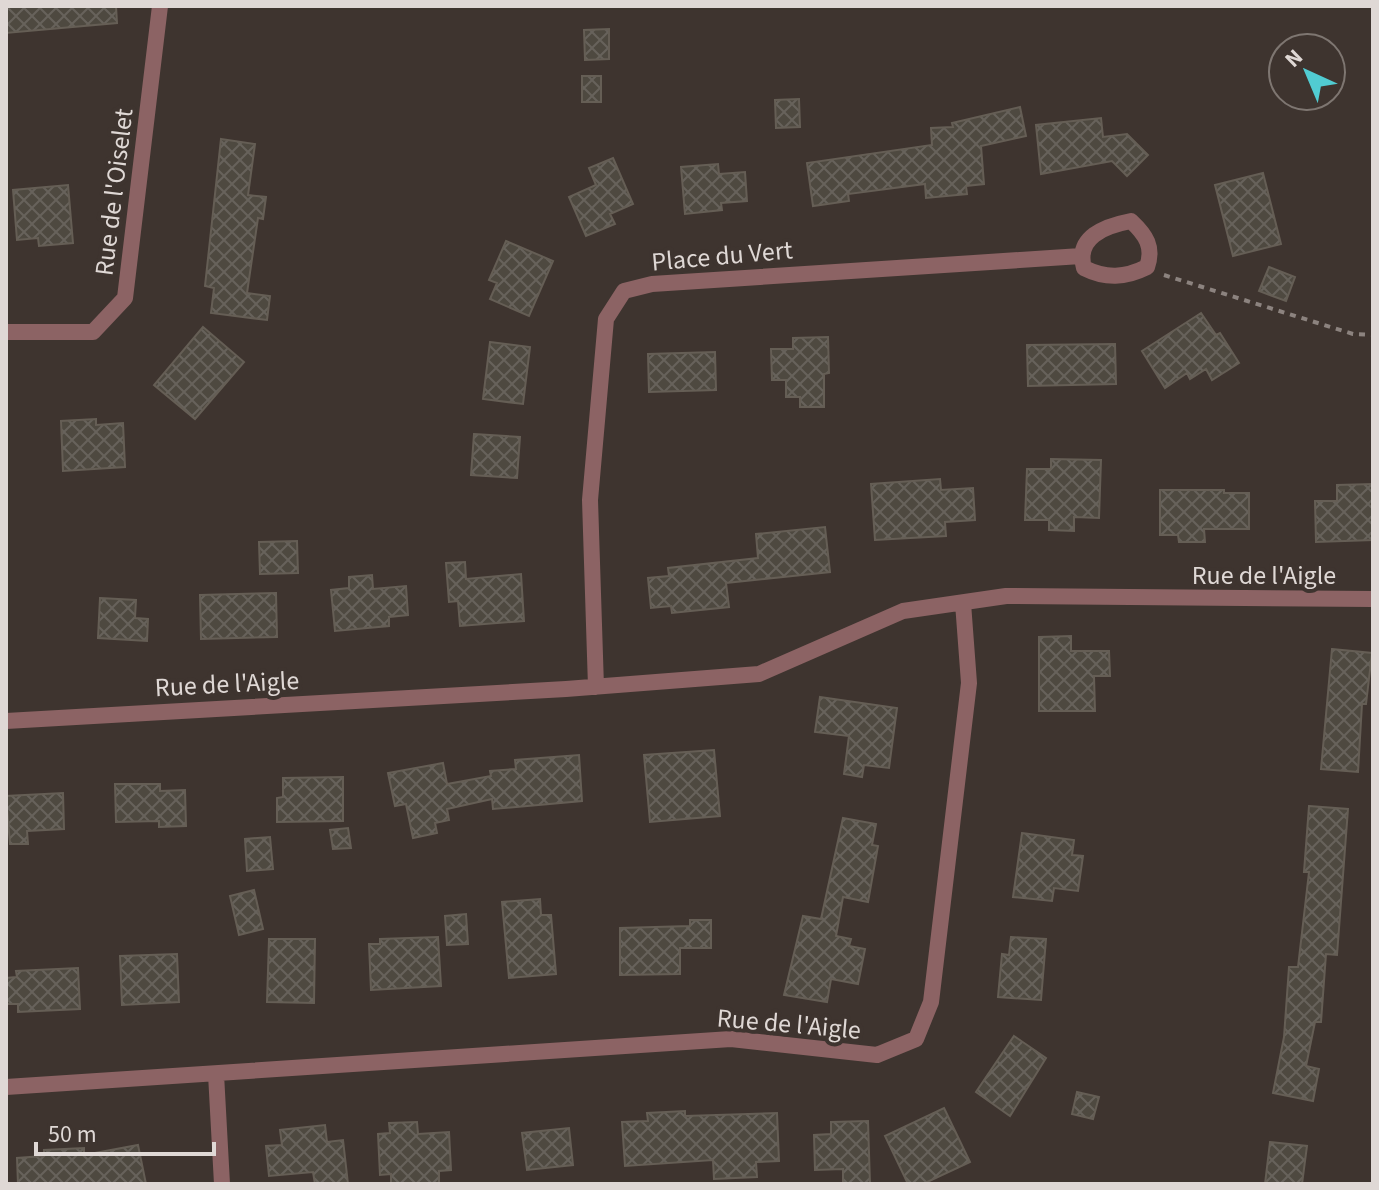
<svg xmlns="http://www.w3.org/2000/svg" width="1379" height="1190" viewBox="0 0 1379 1190" font-family="'Source Sans 3',sans-serif">
<style>
.building{fill:url(#building-cross-hatch);stroke:#655e55;stroke-width:2}
.lines{fill:none;stroke-linecap:round;stroke-linejoin:round}
.path{stroke:#8c837f;stroke-width:4;stroke-dasharray:6 6;stroke-linecap:butt}
.minor{stroke:#8c6364;stroke-width:16}
.labels{text-anchor:middle;dominant-baseline:central;stroke-width:8;stroke-linejoin:round;paint-order:stroke}
.street-label{font-size:26px;fill:#dfd8d5;stroke:#3e342f}
</style>
<defs>
<pattern id="building-cross-hatch" width="8" height="8" patternUnits="userSpaceOnUse" patternTransform="scale(2)"><rect width="8" height="8" fill="#4e4940"/><path d="M0 0l8 8M0 8l8-8" fill="none" stroke="#67625b"/></pattern>
</defs>
<rect width="100%" height="100%" fill="#3e342f"/>
<path class="building" d="M6,6H116L117,23L6,33Z
M609,29V59L585,60L584,30Z
M582,76H601V102H582Z
M799,99L800,127L776,128L775,100Z
M1020,107L1026,136L981,146L984,184L966,186L967,194L926,198L925,184L848,194L849,201L813,206L807,163L932,145L931,128L953,127L952,123Z
M1101,118L1103,137L1127,134L1148,155L1127,176L1112,161L1041,174L1036,125Z
M221,139L255,144L248,195L266,197L263,219L258,218L247,293L270,296L267,320L211,313L214,288L205,286Z
M613,158L633,204L610,214L615,224L586,236L569,197L596,185L589,168Z
M718,164L719,174L745,172L747,201L721,203L722,210L685,214L681,167Z
M1263,173L1281,244L1233,256L1215,185Z
M68,185L73,243L39,246L38,238L17,240L13,190Z
M506,241L553,261L529,316L490,299L497,283L489,280Z
M1269,267L1295,277L1286,301L1259,291Z
M1201,313L1216,335L1220,333L1239,363L1212,380L1206,369L1190,379L1187,373L1165,388L1142,351Z
M203,327L244,362L195,419L154,385Z
M828,337L829,373L824,374V407H800V397H786V380H772L771,349H793V338Z
M490,342L530,347L523,404L483,399Z
M1115,344L1116,384L1028,386L1027,345Z
M715,352L716,390L649,392L648,354Z
M96,419V425L123,423L125,467L63,471L61,421Z
M474,434L520,437L517,478L471,475Z
M1051,459L1101,460L1099,518L1074,517V531L1049,530V520H1025L1027,469H1051Z
M940,479L941,490L973,488L975,520L945,522L946,536L875,540L871,484Z
M1373,484V540L1316,542L1315,501H1337V485Z
M1160,490H1224V493H1249V529H1204L1205,542H1179L1178,535H1160Z
M825,527L830,572L726,583L729,607L672,613L671,606L651,608L648,578L669,576L668,568L758,558L756,534Z
M297,541L298,573L260,574L259,542Z
M465,562L466,579L521,574L524,621L460,626L458,601L449,602L446,563Z
M372,575L373,589L406,586L408,615L389,617V626L335,631L331,590L349,588V577Z
M276,593L277,637L201,639L200,595Z
M100,598L136,600L135,618L148,619L147,641L98,638Z
M1071,636V651H1109L1110,676H1094L1095,711H1039V637Z
M1332,649L1372,653L1366,704H1362L1358,772L1321,769Z
M820,697L897,708L889,768L864,765L862,777L844,774L849,736L815,732Z
M714,750L720,816L650,822L644,755Z
M579,755L582,801L493,809L492,799L447,809L449,820L435,823L437,833L413,838L406,804L395,806L388,773L443,763L447,784L491,776L490,771L516,769L515,760Z
M343,777V821L277,822V798L283,797V778Z
M115,784H160V791L185,790L186,826L159,827V821L116,822Z
M63,793L64,829L27,831L28,844H10L6,796Z
M1309,806L1348,809L1337,955L1326,954L1321,1022H1315L1306,1066L1319,1069L1313,1101L1273,1093L1284,1037L1289,967H1298L1309,872H1304Z
M843,818L876,824L872,845L878,846L868,902L843,897L836,936L851,939L849,946L865,949L858,984L831,979L827,1002L784,995L803,916L821,919Z
M348,828L351,848L333,849L330,830Z
M1022,833L1074,840L1072,855L1083,856L1078,891L1054,888L1052,901L1013,897Z
M270,837L273,869L247,871L245,839Z
M254,890L263,929L239,935L230,896Z
M540,899L541,915H551L556,974L509,978L502,902Z
M466,914L468,944L447,945L445,916Z
M690,920H711V948H680V974L620,975V928L690,926Z
M438,937L441,986L371,990L369,944H380V939Z
M1011,937L1046,939L1041,1000L998,997L1002,954L1009,955Z
M269,939H315L314,1003L267,1002Z
M177,954L179,1002L122,1005L120,956Z
M78,968L80,1009L18,1012V1004H6V978L17,977L16,971Z
M1014,1036L1046,1058L1010,1116L976,1092Z
M1077,1092L1099,1097L1093,1119L1072,1114Z
M944,1108L970,1162L923,1184H908L885,1136Z
M685,1111V1116L777,1113L779,1161L756,1162L757,1177L714,1179L713,1160L625,1166L622,1122L648,1121L647,1113Z
M868,1121L870,1184H843V1169L815,1170L814,1135L831,1134V1122Z
M417,1122L418,1134L449,1132L451,1170L439,1171V1184H391V1174L380,1175L378,1134L390,1133L389,1123Z
M325,1125L327,1142L343,1140L348,1184H315L313,1172L269,1176L266,1146L282,1145L280,1130Z
M569,1128L573,1165L527,1170L522,1133Z
M1270,1142L1307,1146L1302,1184H1265Z
M138,1145L146,1184H18L17,1158L44,1156V1150L84,1148V1155Z"/>
<g class="lines">
<path class="path" d="M1164,275L1353,334L1373,335"/>
<path class="minor" d="M1131,221C1146,235 1154,247 1147,267C1125,278 1106,279 1084,268C1075,237 1105,226 1131,221Z
M6,332H93L125,298L160,6
M596,687L590,500L606,319L624,291L652,284L1081,256
M6,721L566,689L759,674L903,611L1006,596L1373,599
M216,1074L222,1184
M6,1087L731,1039L877,1055L916,1039L931,1002L969,683L963,603"/>
</g>
<g class="labels">
<g class="street-label">
<text transform="translate(114 192) rotate(-83)">Rue de l'Oiselet</text>
<text transform="translate(722 256) rotate(-5)">Place du Vert</text>
<text x="1264" y="575">Rue de l'Aigle</text>
<text transform="translate(227 684) rotate(-3)">Rue de l'Aigle</text>
<text transform="translate(789 1024) rotate(5)">Rue de l'Aigle</text>
</g>
</g>
<rect width="1379" height="1190" fill="none" stroke="#dfd8d5" stroke-width="16"/>
<g transform="translate(1307 72) rotate(316)"><circle r="38" fill="#3e342f" stroke="#7e7671" stroke-width="2"/>
<path d="M0-6L14 30L0 20L-14 30Z" fill="#51ccd2"/>
<text y="-12" font-size="22" font-weight="bold" text-anchor="middle" fill="#dfd8d5">N</text>
</g>
<path d="M36 1142v12h178v-12" fill="none" stroke="#dfd8d5" stroke-width="4"/>
<text x="48" y="1142" font-size="24" fill="#dfd8d5" stroke="#3e342f" stroke-width="6" paint-order="stroke">50 m</text>
</svg>
